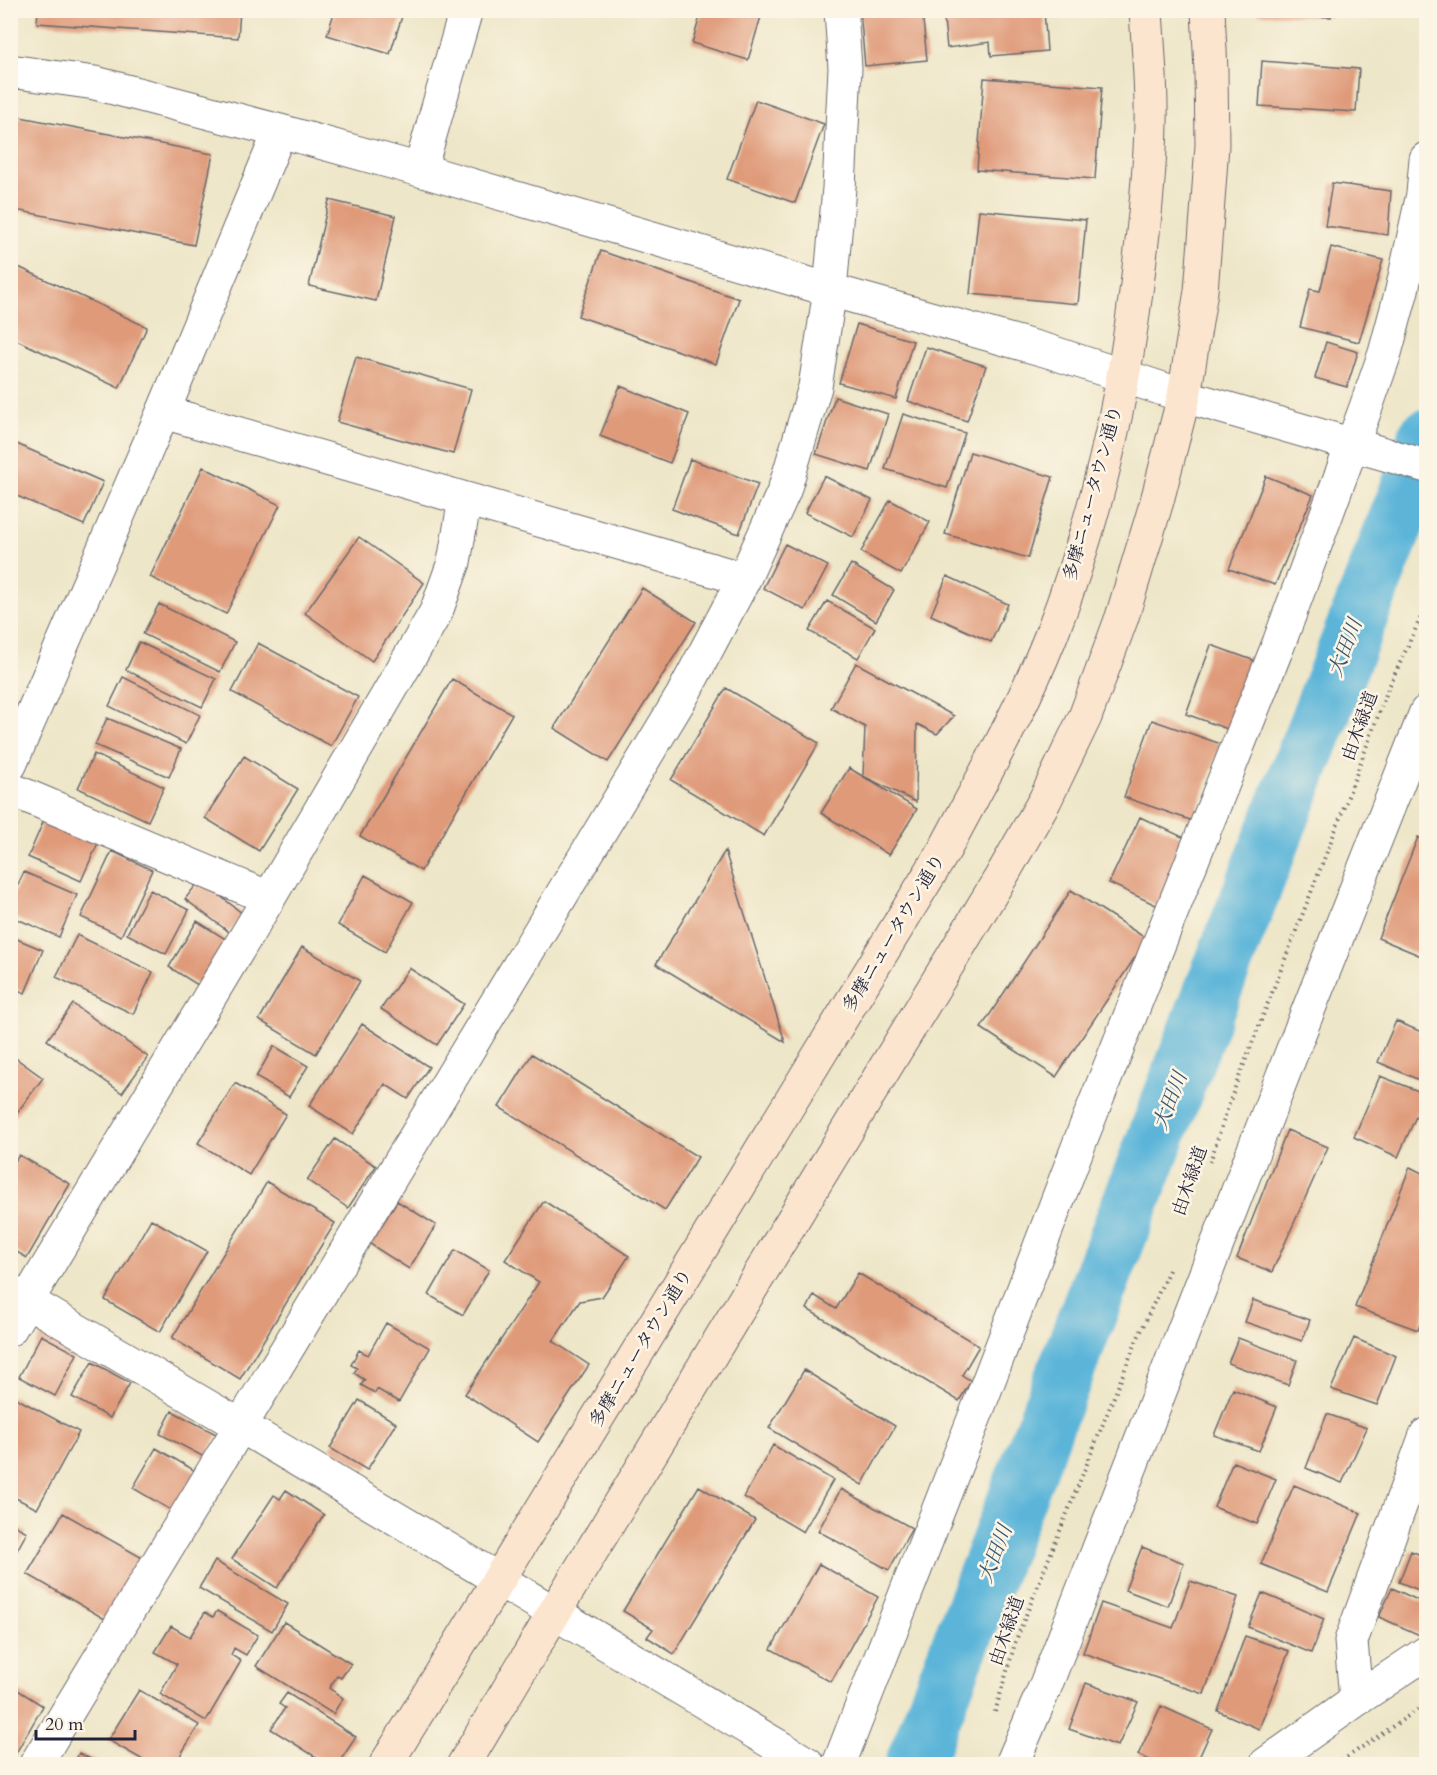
<svg xmlns="http://www.w3.org/2000/svg" width="1437" height="1775" viewBox="0 0 1437 1775" font-family="Cardo,'Noto Serif JP',serif">
<style>
.lines{fill:none;stroke-linecap:round;stroke-linejoin:round}
.river{stroke:#5bb5d9;stroke-width:58}
.building{fill:#df9a79}
.minor-casing{stroke:#69676c;stroke-width:35}
.tertiary-casing{stroke:#69676c;stroke-width:35}
.secondary-casing{stroke:#69676c;stroke-width:35}
.path{stroke:#69676c;stroke-width:4;stroke-dasharray:1.5 4.5;stroke-linecap:butt}
.minor{stroke:#fff;stroke-width:33}
.tertiary{stroke:#fff;stroke-width:33}
.secondary{stroke:#fce5cf;stroke-width:33}
.labels{text-anchor:middle;dominant-baseline:central;stroke-width:5;stroke-linejoin:round;paint-order:stroke}
.street-label{font-size:18px;fill:#22223b;stroke:#fcf5e5}
.water-label{font-size:20px;font-style:italic;fill:#365572;stroke:#fcf5e5}
</style>
<rect width="100%" height="100%" fill="#fcf5e5"/>
<filter id="ink" filterUnits="userSpaceOnUse"><feTurbulence type="fractalNoise" baseFrequency=".0167" numOctaves="2"/><feDisplacementMap in="SourceGraphic" scale="12" xChannelSelector="R" yChannelSelector="G"/><feConvolveMatrix kernelMatrix="1 2 1 2 8 2 1 2 1" color-interpolation-filters="sRGB"/></filter>
<filter id="wash" filterUnits="userSpaceOnUse"><feTurbulence type="fractalNoise" baseFrequency=".008" numOctaves="4" result="noise"/><feDisplacementMap in="SourceGraphic" scale="24" xChannelSelector="R" yChannelSelector="G"/><feGaussianBlur stdDeviation="1.35" result="paint"/><feColorMatrix in="noise" values="0 0 0 0 0 0 0 0 0 0 0 0 0 0 0 0 0 1.4 0 .05"/><feComposite in="paint" operator="in"/></filter>
<g filter="url(#wash)">
<rect width="100%" height="100%" fill="#eee6c8"/>
<g class="lines">
<path class="river" d="M914,1764L1215,985L1413,479L1426,438"/>
</g>
<g id="blocks">
<path class="building" d="M38,10H240L238,38L37,23Z
M335,10H404L390,54L327,35Z
M702,10H763L748,60L692,43Z
M860,10H922L927,60L865,66Z
M943,10H1044L1047,51L991,56L990,42L947,48Z
M1258,10H1331V17L1258,14Z
M1262,61L1359,69L1356,112L1259,106Z
M984,78L1102,87L1095,179L977,170Z
M756,100L824,124L795,203L727,179Z
M10,115L213,154L194,245L10,209Z
M1332,183L1391,191L1388,235L1325,226Z
M329,200L396,216L376,301L309,286Z
M979,210L1086,220L1078,304L970,294Z
M1331,247L1383,260L1359,342L1300,327L1310,289L1320,291Z
M601,251L739,299L716,364L578,316Z
M10,263L147,327L119,388L10,337Z
M857,324L913,341L896,399L839,383Z
M1326,342L1358,352L1347,387L1315,378Z
M926,347L986,366L967,421L908,401Z
M356,357L471,389L453,454L337,422Z
M620,386L689,414L670,463L600,436Z
M835,397L888,414L870,471L816,454Z
M903,414L965,433L947,488L885,469Z
M10,441L103,482L84,525L10,493Z
M970,452L1053,477L1028,558L945,534Z
M690,459L758,484L739,534L672,509Z
M203,467L280,505L226,614L150,577Z
M824,476L872,500L853,537L805,513Z
M1266,476L1313,495L1275,585L1229,569Z
M890,500L930,522L901,574L861,552Z
M359,537L424,583L372,661L305,613Z
M785,544L828,566L805,610L763,588Z
M851,564L894,590L876,621L833,595Z
M947,576L1008,604L991,642L931,615Z
M642,588L696,622L608,762L554,728Z
M827,601L875,628L858,658L809,631Z
M159,604L235,642L220,672L143,634Z
M139,642L216,679L202,707L126,670Z
M258,643L358,697L331,746L232,692Z
M1211,645L1258,662L1233,731L1186,714Z
M856,663L954,716L937,734L917,724L916,802L863,776L865,727L831,708Z
M123,677L200,715L186,744L109,706Z
M452,679L512,714L421,871L360,836Z
M726,688L819,743L764,836L671,780Z
M107,718L181,749L169,777L95,745Z
M1152,720L1221,744L1193,821L1124,797Z
M94,754L164,787L148,821L78,788Z
M244,756L298,789L259,851L205,818Z
M849,768L917,809L889,855L821,813Z
M1140,817L1191,841L1160,907L1109,883Z
M44,820L98,843L81,881L28,857Z
M1418,837L1426,841V958L1378,938Z
M112,851L152,870L121,936L81,917Z
M725,851L785,1042L656,964Z
M24,872L77,895L59,937L10,916V901Z
M365,875L413,902L385,952L338,925Z
M200,880L243,914L229,932L185,899Z
M150,890L189,910L166,954L127,934Z
M1071,890L1147,939L1056,1077L981,1028Z
M197,921L227,940L201,987L169,967Z
M77,935L153,972L133,1014L56,977Z
M10,936L43,950L25,993L10,987Z
M302,947L360,981L316,1054L259,1020Z
M409,968L464,1004L437,1045L381,1009Z
M73,1004L148,1057L122,1093L47,1040Z
M1396,1021L1426,1034V1083L1378,1062Z
M362,1024L429,1067L408,1099L385,1084L353,1134L309,1106Z
M274,1046L308,1066L289,1097L256,1077Z
M10,1054L43,1078L10,1122Z
M532,1054L698,1157L665,1210L499,1107Z
M1380,1076L1426,1094L1398,1157L1354,1137Z
M235,1083L286,1114L249,1175L198,1143Z
M1287,1130L1328,1147L1272,1272L1237,1258Z
M335,1139L376,1166L348,1208L307,1180Z
M19,1155L70,1184L27,1258L10,1248V1169Z
M1410,1167L1426,1175V1309L1418,1330L1355,1307Z
M267,1182L335,1223L240,1379L172,1338Z
M397,1201L436,1225L409,1269L370,1244Z
M544,1201L629,1256L602,1297L580,1301L553,1341L589,1365L538,1442L465,1394L539,1282L505,1260Z
M151,1219L207,1251L160,1332L105,1300Z
M455,1250L489,1270L463,1315L429,1295Z
M858,1273L979,1346L962,1375L971,1381L959,1401L807,1309L814,1295L836,1309Z
M1253,1300L1310,1320L1302,1341L1245,1322Z
M386,1323L430,1348L399,1402L377,1389L375,1393L361,1385L365,1380L354,1373L357,1368L351,1365L359,1350L368,1355Z
M41,1335L77,1354L55,1396L19,1377Z
M1238,1338L1297,1360L1288,1385L1228,1363Z
M1354,1338L1396,1356L1377,1405L1331,1389Z
M92,1362L130,1383L110,1418L72,1397Z
M804,1370L895,1426L862,1485L769,1428Z
M1233,1389L1277,1407L1259,1451L1214,1435Z
M12,1396L79,1432L37,1509L10,1495V1400Z
M359,1400L396,1423L367,1470L330,1448Z
M172,1411L218,1435L206,1458L160,1434Z
M1327,1414L1367,1428L1342,1483L1306,1468Z
M773,1445L833,1480L803,1532L744,1497Z
M156,1448L197,1472L174,1512L133,1488Z
M1233,1462L1276,1479L1257,1524L1214,1507Z
M1294,1485L1361,1513L1328,1592L1261,1564Z
M699,1486L755,1520L674,1654L647,1637L653,1629L623,1611Z
M841,1489L912,1528L889,1570L818,1531Z
M286,1490L324,1515L277,1588L232,1559L274,1495L280,1499Z
M63,1513L146,1560L110,1622L27,1574Z
M10,1523L27,1532L10,1563Z
M1142,1547L1184,1563L1168,1606L1125,1590Z
M1411,1551L1426,1557V1593L1399,1582Z
M215,1561L288,1604L272,1631L199,1588Z
M819,1564L878,1597L831,1682L771,1649Z
M1190,1581L1238,1597L1204,1694L1083,1653L1101,1603L1173,1628Z
M1392,1588L1426,1604V1626L1422,1636L1379,1617Z
M1262,1593L1324,1619L1311,1653L1248,1627Z
M217,1611L258,1635L246,1655L234,1648L231,1655L241,1661L206,1721L160,1694L177,1664L155,1652L171,1626L190,1637L205,1612L213,1617Z
M284,1622L351,1664L341,1678L337,1676L329,1688L343,1698L333,1714L256,1666Z
M1245,1636L1289,1651L1259,1729L1218,1711Z
M1086,1683L1138,1702L1118,1746L1069,1729Z
M10,1685L43,1706L12,1760L10,1759Z
M139,1690L199,1725L175,1764H150L108,1740Z
M287,1693L356,1737L338,1764L330,1761L327,1764L271,1729L285,1708L279,1704Z
M1161,1706L1212,1729L1196,1764H1159L1138,1755Z
M79,1753L100,1764H74Z"/>
</g>
</g>
<g filter="url(#ink)">
<use href="#blocks" fill-opacity="0" stroke="#69676c" stroke-width="1.5"/>
<g class="lines">
<defs>
<path id="minor" d="M420,170L466,10
M163,412L744,579
M10,789L269,898
M10,1291L241,1426L808,1764
M10,1329L269,898L436,612L454,562L465,499
M1356,1700L1351,1641L1426,1435
M36,1764L682,696L744,579L784,491L815,387L830,290L839,188L845,68L841,10
M839,1764L977,1411L1083,1134L1279,643L1365,410L1385,353L1402,290L1423,194L1426,159
M1012,1764L1045,1687L1295,1044L1426,712
M1266,1764L1356,1700L1426,1653"/>
<path id="tertiary" d="M10,71L95,83L280,131L420,170L830,290L1048,351L1184,396L1426,466
M10,765L163,412L280,131"/>
<path id="secondary" d="M386,1764L945,849C982,779 1021,711 1050,638C1099,514 1127,382 1141,250C1146,208 1150,166 1151,124C1152,86 1148,48 1146,10
M464,1764L554,1613L1001,877L1045,800L1085,717L1122,617L1157,501L1184,396L1201,291L1207,215L1212,145L1211,71L1208,10"/>
</defs>
<use href="#minor" class="minor-casing"/>
<use href="#tertiary" class="tertiary-casing"/>
<use href="#secondary" class="secondary-casing"/>
<path class="path" d="M1210,1162L1232,1095L1337,826L1388,689L1426,606
M995,1712L1016,1640L1136,1342L1169,1270
M1337,1764L1426,1704"/>
<use href="#minor" class="minor"/>
<use href="#tertiary" class="tertiary"/>
<use href="#secondary" class="secondary"/>
</g>
</g>
<g class="labels">
<g class="street-label">
<text transform="translate(1093 493) rotate(-75)">多摩ニュータウン通り</text>
<text transform="translate(1360 726) rotate(-70)">由木緑道</text>
<text transform="translate(894 933) rotate(-59)">多摩ニュータウン通り</text>
<text transform="translate(1190 1181) rotate(-71)">由木緑道</text>
<text transform="translate(641 1348) rotate(-59)">多摩ニュータウン通り</text>
<text transform="translate(1007 1631) rotate(-71)">由木緑道</text>
</g>
<g class="water-label">
<text transform="translate(1345 648) rotate(-69)">大田川</text>
<text transform="translate(1170 1101) rotate(-69)">大田川</text>
<text transform="translate(995 1554) rotate(-69)">大田川</text>
</g>
</g>
<rect width="1437" height="1775" fill="none" stroke="#fcf5e5" stroke-width="36"/>
<path d="M36 1730v9h99v-9" fill="none" stroke="#22223b" stroke-width="3"/>
<text x="45" y="1730" font-size="18" fill="#22223b" stroke="#fcf5e5" stroke-width="4.5" paint-order="stroke">20 m</text>
</svg>
